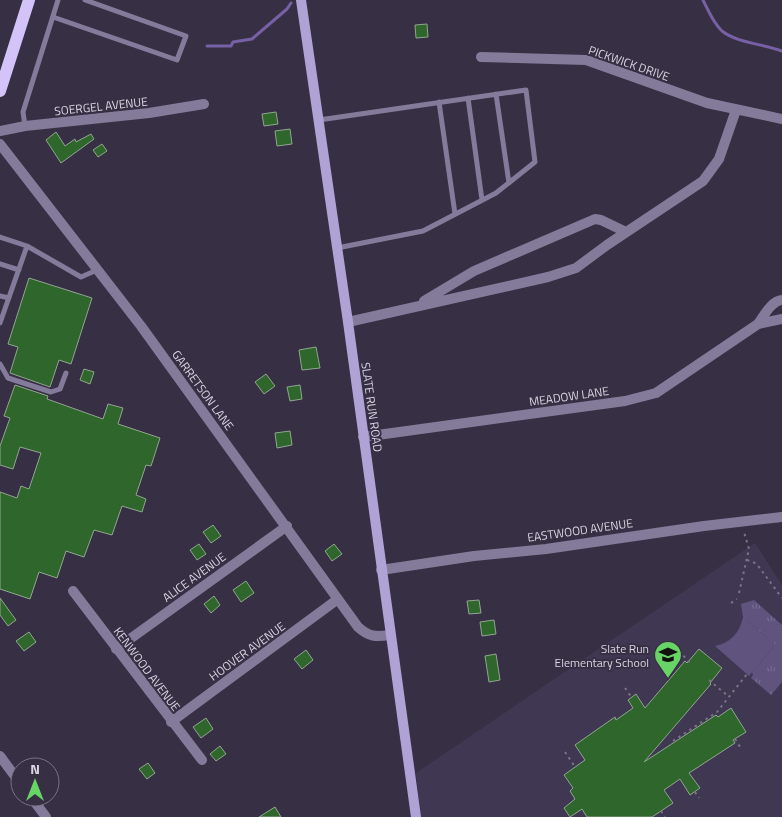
<svg xmlns="http://www.w3.org/2000/svg" width="782" height="817" viewBox="0 0 782 817" font-family="'Titillium Web',sans-serif">
<style>
.built{fill:#403853}
.park{fill:url(#park-tufts)}
.pitch{fill:#60537d}
.lines{fill:none;stroke-linecap:round;stroke-linejoin:round}
.stream{stroke:#7760a5;stroke-width:3}
.building{fill:#2e662c;stroke:#92a590}
.path{stroke:#797385;stroke-width:2;stroke-dasharray:2.5 4;stroke-linecap:butt}
.lane{stroke:#847b9b;stroke-width:5}
.street{stroke:#847b9b;stroke-width:10}
.secondary{stroke:#b1a2d5;stroke-width:10}
.primary{stroke:#d3c3f8;stroke-width:12}
.labels{text-anchor:middle;dominant-baseline:central;stroke-width:4;stroke-linejoin:round;paint-order:stroke}
.street-label{font-size:12px;fill:#d8d5e2;stroke:#373045}
.poi-label{font-size:12px;fill:#d8d5e2;stroke:#373045;text-anchor:end}
</style>
<defs>
<pattern id="park-tufts" width="24" height="20" patternUnits="userSpaceOnUse" patternTransform="scale(1.25)"><rect width="24" height="20" fill="#60537d"/><path d="M3 7l-1-3M5 7V3M7 7l1-3M15 17l-1-3M17 17v-4M19 17l1-3" fill="none" stroke="#766b8f"/></pattern>
</defs>
<rect width="100%" height="100%" fill="#373045"/>
<path class="built" d="M755,543L782,585V817H421L416,773Z"/>
<path class="park" d="M754,600L782,625V682L771,695L751,678L753,675L752,672L775,645L743,617L741,604Z"/>
<path class="pitch" d="M743,617L775,645L749,676L715,646C731,643 740,632 743,617Z"/>
<g class="lines">
<path class="stream" d="M703,0C708,10 713,23 722,31C737,43 764,44 782,51
M207,46H231L233,42L252,39L287,9L291,3"/>
</g>
<path class="building" d="M427,24L428,37L416,38L415,25Z
M276,112L278,124L264,126L262,114Z
M290,129L292,144L277,146L275,131Z
M56,132L65,146L75,139L76,142L91,134L94,139L61,163L46,140Z
M102,144L107,151L98,157L93,150Z
M29,278L92,298L71,364L59,360L50,387L10,373L18,347L8,344Z
M316,347L320,368L302,370L299,350Z
M84,369L94,372L90,384L80,380Z
M266,374L275,386L264,394L255,382Z
M15,385L48,396L47,399L103,419L108,404L123,408L118,424L160,438L151,466L146,465L136,495L146,499L142,512L122,506L112,535L94,530L84,557L66,551L57,578L39,572L30,599L0,589V492L17,498L21,486L29,489L41,453L20,447L13,469L0,465V446L10,418L4,416Z
M300,385L302,399L290,401L287,387Z
M290,431L292,445L277,448L275,433Z
M213,525L221,536L211,543L203,532Z
M199,544L206,554L197,560L190,550Z
M334,544L342,554L332,561L325,551Z
M246,581L254,593L241,602L233,590Z
M214,596L220,605L211,613L204,604Z
M0,598L16,620L8,626L0,615Z
M479,600L481,613L469,614L467,601Z
M494,620L496,634L482,636L480,622Z
M29,632L36,642L24,651L16,641Z
M699,649L722,668L710,683L711,684L644,762L716,715L718,717L731,708L746,732L733,740L735,743L689,773L700,788L690,795L680,779L664,790L673,803L652,817H587L582,809L570,817L564,808L575,799L570,791L573,788L564,775L585,760L575,745L615,717L616,720L633,708L628,700L636,694L645,708L685,661L687,663Z
M306,650L313,660L302,669L294,659Z
M496,654L500,680L489,682L485,656Z
M206,718L213,729L201,738L193,727Z
M220,746L226,754L216,761L210,754Z
M148,763L155,773L147,779L139,769Z
M275,807L281,817H259Z"/>
<g class="lines">
<path class="path" d="M747,560L755,563L759,567L782,598
M739,593L749,549L744,532
M731,603L737,599
M679,651L690,663
M709,680L729,697
M625,688L632,698
M735,739L742,750
M673,741L717,712L747,674
M565,752L575,767
M695,792L699,798
M661,811L665,817"/>
<path class="lane" d="M53,17L177,60L186,36L85,0
M496,94L509,183
M468,98L482,200
M439,102L455,214
M319,120L526,90L535,162L496,193L423,231L337,248
M25,126L23,112L58,0
M0,237L27,246
M0,264L19,270
M0,296L9,298
M0,323L27,246L81,277L97,270
M0,364L8,378L51,392L60,389L66,373"/>
<path class="street" d="M481,57L586,60L707,103L782,119
M0,131L25,126L149,113L204,104
M0,144L141,326L358,627C369,637 376,637 390,635
M782,300C771,301 764,316 758,324L782,319
M424,301L474,271L595,219L601,220L626,232
M348,322L548,277L576,268L607,245L703,181L719,159L736,110
M363,437L625,401L656,393L758,324
M381,570L474,556L546,549L704,526L782,517
M73,591L202,760
M116,649L287,526
M171,722L338,599
M0,756L20,783
M31,797L46,817"/>
<path class="secondary" d="M301,0L348,322L416,817"/>
<path class="primary" d="M0,91L29,0"/>
</g>
<defs>
<symbol id="school-pin" viewBox="-11 -11 22 30"><path d="M0 17L-7.5 6A9.5 9.5 0 1 1 7.5 6Z" fill="#68d465" stroke="#373045"/><path d="M0-5L7-2L0 1L-7-2ZM-4 1L0 2.5L4 1V4Q0 6-4 4Z" fill="#111"/></symbol>
</defs>
<g fill-rule="evenodd">
<use href="#school-pin" x="652" y="639" width="32" height="43"/>
</g>
<g class="labels">
<g class="street-label">
<text transform="translate(629 63) rotate(19)">PICKWICK DRIVE</text>
<text transform="translate(101 106) rotate(-6)">SOERGEL AVENUE</text>
<text transform="translate(203 390) rotate(54)">GARRETSON LANE</text>
<text transform="translate(569 396) rotate(-8)">MEADOW LANE</text>
<text transform="translate(372 407) rotate(82)">SLATE RUN ROAD</text>
<text transform="translate(580 530) rotate(-8)">EASTWOOD AVENUE</text>
<text transform="translate(194 577) rotate(-36)">ALICE AVENUE</text>
<text transform="translate(247 651) rotate(-36)">HOOVER AVENUE</text>
<text transform="translate(147 669) rotate(53)">KENWOOD AVENUE</text>
</g>
<g class="poi-label">
<text x="649" y="648">Slate Run<tspan x="649" dy="14">Elementary School</tspan></text>
</g>
</g>
<g transform="translate(35 782)"><circle r="24" fill="#373045" stroke="#777284"/>
<path d="M0-4L9 19L0 12L-9 19Z" fill="#68d465"/>
<text y="-8" font-size="14" font-weight="bold" text-anchor="middle" fill="#d8d5e2">N</text>
</g>
</svg>
